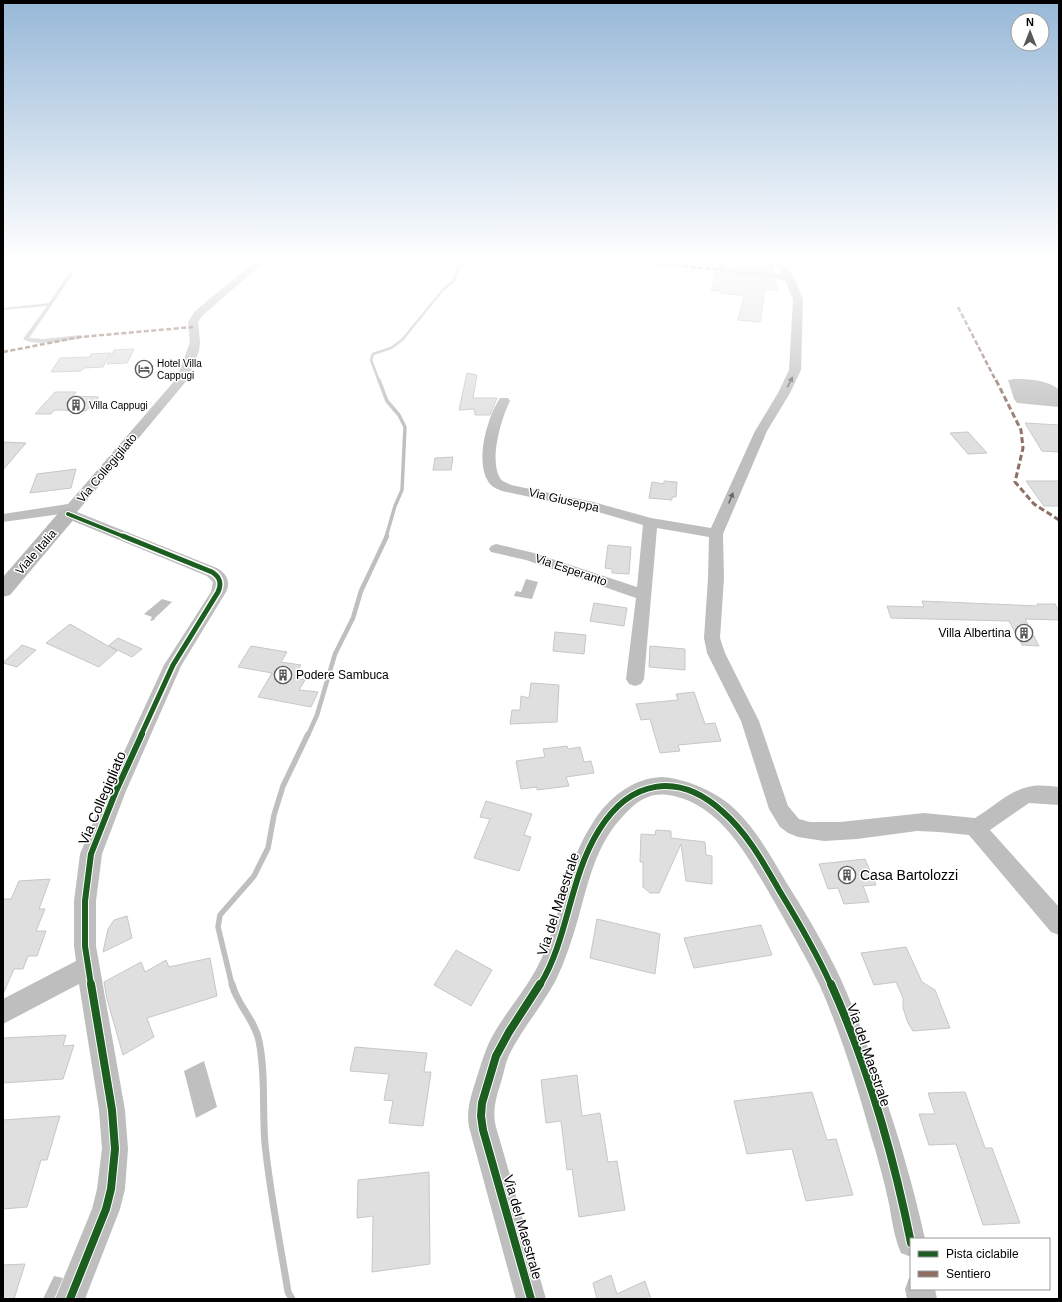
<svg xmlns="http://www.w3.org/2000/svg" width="1062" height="1302" viewBox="0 0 1062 1302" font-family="Arial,sans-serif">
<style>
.water{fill:#bfbfbf}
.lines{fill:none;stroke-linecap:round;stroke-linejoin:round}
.stream-far4{stroke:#bfbfbf;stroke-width:2.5}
.stream-far3{stroke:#bfbfbf;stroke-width:3.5}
.stream-far2{stroke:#bfbfbf;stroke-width:4.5}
.stream-far1{stroke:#bfbfbf;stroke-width:5.5}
.stream{stroke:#bfbfbf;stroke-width:7}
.building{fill:#dfdfdf;stroke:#c7c7c7}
.lane{fill:#bebebe;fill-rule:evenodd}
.street{fill:#bebebe;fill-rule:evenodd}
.secondary{fill:#b8b8b8;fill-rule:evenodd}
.quiet-far1{stroke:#8d6e63;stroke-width:2.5;stroke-dasharray:5 2.5;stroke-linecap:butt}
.quiet{stroke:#8d6e63;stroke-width:3;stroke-dasharray:6 3;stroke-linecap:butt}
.cycleway-far3-casing{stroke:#fff;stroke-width:6}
.cycleway-far2-casing{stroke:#fff;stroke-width:8}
.cycleway-far1-casing{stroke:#fff;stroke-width:8}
.cycleway-casing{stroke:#fff;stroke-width:10}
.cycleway-far3{stroke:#1b5e20;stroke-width:4}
.cycleway-far2{stroke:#1b5e20;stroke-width:5}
.cycleway-far1{stroke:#1b5e20;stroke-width:6}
.cycleway{stroke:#1b5e20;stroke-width:8}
.oneway{fill:#686868}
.labels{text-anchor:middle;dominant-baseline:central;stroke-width:3;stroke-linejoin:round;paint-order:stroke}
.far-poi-label{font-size:10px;fill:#000;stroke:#fff;text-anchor:start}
.street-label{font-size:12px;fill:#000;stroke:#fff}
.poi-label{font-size:12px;fill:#000;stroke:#fff;text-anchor:end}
.near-street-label{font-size:14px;fill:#000;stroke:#fff}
.near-poi-label{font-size:14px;fill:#000;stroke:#fff;text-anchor:start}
</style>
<rect width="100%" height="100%" fill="#fff"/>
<path class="water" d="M1008,380C1021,377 1051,380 1059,390V407L1017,403L1014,399Z
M526,579L538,582L532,599L514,596L516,591L521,592Z
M162,599L172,602L155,618L154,620L150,621L152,617L144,614Z
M204,1061L217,1107L196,1118L184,1071Z
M54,1276L63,1278L54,1299H43Z"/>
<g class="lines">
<path class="stream-far4" d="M379,381L371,360L373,354L391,348L402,340L442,291L454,280L459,267L466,258"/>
<path class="stream-far3" d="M379,380L387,401L399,415L405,427L402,490L395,506L386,537"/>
<path class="stream-far2" d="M308,735L317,715L335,654L353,618L361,591L387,536"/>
<path class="stream-far1" d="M232,985L218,927L220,915L254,876L268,848L274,815L283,786L308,734"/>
<path class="stream" d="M232,984C237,1005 255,1020 259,1041C266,1075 262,1110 265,1144C270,1193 280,1243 288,1292L292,1299"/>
</g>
<path class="building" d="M738,260L764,261L765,265H773L774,272L739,268Z
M716,272L775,280L777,290H765L760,322L738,320L744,296L720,293V291L711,290Z
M134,349L127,363L107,364L114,350Z
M111,353L103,367L84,368L81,371L51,372L60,358L90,357L91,354Z
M467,373L477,375L473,398H497L490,415H475L474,409L459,410Z
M55,392H76L73,396L99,397L86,411L55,410L51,414H35Z
M1025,423L1059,425V452L1042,451Z
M968,432L987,453L968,454L950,433Z
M3,442L26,443L3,470Z
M453,457L451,470H433L435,458Z
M76,469L71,488L30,493L37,474Z
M664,481L677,482L676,497H672V500L649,498L652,482L664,484Z
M1026,481H1059V506H1044Z
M608,545L631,547L629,574L612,573V569L605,568Z
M922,601L1038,606L1037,604H1055L1059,611V620L1025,619L1039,646L1022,645L1009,621L891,618L887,606L924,607Z
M594,603L627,608L624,626L590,621Z
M70,624L108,646L118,638L142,649L132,657L109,646L117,651L99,667L46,643Z
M555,632L586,635L584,654L553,651Z
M22,645L36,650L17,667L3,663Z
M251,646L287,652L281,662L301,665L294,678L305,680L299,690L318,692L311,707L258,697L272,673L238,667Z
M650,646L685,649V670L649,667Z
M531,683L559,685L557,722L510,724L512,710H520L521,696L529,698Z
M694,692L705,724L715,723L721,741L678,745L680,751L660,753L650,719L641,720L636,704L678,700L676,694Z
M567,746L568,749L580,747L584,762L591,761L594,773L566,777L569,786L537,790V787L521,789L516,761L545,757L543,749Z
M486,801L532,814L524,835L531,837L519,871L474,858L490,819L480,817Z
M656,830L671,831V838L705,842L706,855L712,856V884L686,881L681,844L659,893H650L643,887V862H640L641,834L655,835Z
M865,859L876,885L863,886L869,902L844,904L838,888L828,889L819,864Z
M50,879L39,909H45L36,931H46L37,956H28L23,969H14L3,994V899H11L19,881Z
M127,916L132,938L103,952L108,929L114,920Z
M597,919L660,934L655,974L590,958Z
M761,925L772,955L694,968L684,938Z
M906,947L922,982L935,990L950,1028L913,1031L908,1023L903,1008V998L896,982L874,985L861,953Z
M456,950L492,970L471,1006L434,985Z
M210,958L217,996L147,1018L154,1037L123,1055L107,999L104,982L141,962L145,972L166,960L169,967Z
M66,1035L63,1046L74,1045L63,1079L3,1083V1038Z
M355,1047L427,1053L424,1072H431L423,1126L389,1123L393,1101L384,1100L389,1074L350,1071Z
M577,1075L582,1116L600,1113L608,1162L617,1161L625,1210L579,1217L572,1169L567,1170L561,1121L546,1123L541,1080Z
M812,1092L827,1140L836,1139L853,1195L806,1201L792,1149L747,1154L734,1101Z
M965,1092L985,1148H992L1020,1223L983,1225L956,1144L929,1145L919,1114H935L928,1093Z
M60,1116L47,1160H41L27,1207L3,1209V1120Z
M429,1172L430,1264L372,1272L373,1216L357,1218L358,1180Z
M25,1264L14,1299H3V1265Z
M611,1275L617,1294L645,1281L651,1299H597L593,1283Z"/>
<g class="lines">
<path class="lane" d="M69,273L73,274L29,338L43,339L80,335L83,337L80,339C66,340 35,347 23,339L47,306L3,310V308L49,303Z"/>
<path class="street" d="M259,258H269L203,315L198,322L200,342L199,351L188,379L77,512L217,568C227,574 231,582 226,592L181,666L126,791L102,854L96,901V946L125,1110L128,1149L125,1189L120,1209L85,1299H55L92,1209L97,1189L102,1149L99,1110L79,984L3,1024V999L76,961L74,946V901L80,854L106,791L164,665L211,592L213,582L207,576L63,517L61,514L3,522V514L68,504L177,378L190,342L188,322L195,311Z
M719,258H728V268L782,274L771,258H780L794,278L803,299L801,370L790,393L767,431L723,534L724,578L720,638L725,653L759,721L788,806L799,819L810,822H840L924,813L975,818C993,808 1007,792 1028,787C1038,784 1049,786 1059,787V805L1029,803L990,830L1059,907V935L1051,932L969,835L939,832L917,831L857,839L824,841L798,837L788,833L780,827L769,809L741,721L707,653L704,638L708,578L709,537L657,528L644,679L641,684L635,686L629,684L626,679L636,598L526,560L491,552L489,549L491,546L496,544L534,553L637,587L643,525L591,510L502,491C498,489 494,488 491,485C473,466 487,417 500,398H508L510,401C501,419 489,460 500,478C502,482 508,483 511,485L593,502L651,518L711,528L755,431L778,393L789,370L793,299L785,280L720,272L718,270Z
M662,777C686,779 710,789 729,804C754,825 770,855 786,882C804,910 821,939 836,969C853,1004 866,1042 879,1079C897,1131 913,1184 925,1239H911V1257L901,1253C894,1237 892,1220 889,1204C884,1181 878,1158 871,1136C857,1086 841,1034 820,986C805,955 788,926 771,896C748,857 722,807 674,796C656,792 644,796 631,808C597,839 590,876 578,919C572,940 565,961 556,980C542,1006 522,1029 509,1055C505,1064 504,1073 501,1082C496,1098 492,1111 496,1127L546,1299H516L469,1127C466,1110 471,1096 476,1080C481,1065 485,1049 493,1035C509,1007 531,984 543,955C562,912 566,864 592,824C607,799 632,778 662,777Z
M909,1278H911V1289H935L937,1299H907L905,1289Z"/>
<path class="secondary" d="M68,508L75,510L77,514L75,518L10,595L3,597V577L61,510Z"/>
<path class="quiet-far1" d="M616,258L649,263L723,270
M958,307L996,381
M3,352L80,337L193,327"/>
<path class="quiet" d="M996,380L1021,430L1023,448L1015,482L1034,504L1059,520"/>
<defs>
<path id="cycleway-far3" d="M68,514L125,537"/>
<path id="cycleway-far2" d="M123,536L212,572C220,577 222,583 218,592L173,665L141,735"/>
<path id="cycleway-far1" d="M91,985L85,946V901L91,854L116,791L142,734
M540,985C569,937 569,878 599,830C630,780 678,771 723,812C747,833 763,862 779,890C798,921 816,952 831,985"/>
<path id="cycleway" d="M831,984C867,1064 894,1158 911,1243
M70,1299L106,1209L111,1189L115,1149L112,1110L91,984
M531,1299L483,1130L481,1116L482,1103L496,1056L509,1032L540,984"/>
</defs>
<use href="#cycleway-far3" class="cycleway-far3-casing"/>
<use href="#cycleway-far2" class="cycleway-far2-casing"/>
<use href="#cycleway-far1" class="cycleway-far1-casing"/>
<use href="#cycleway" class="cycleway-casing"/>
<use href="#cycleway-far3" class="cycleway-far3"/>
<use href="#cycleway-far2" class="cycleway-far2"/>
<use href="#cycleway-far1" class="cycleway-far1"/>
<use href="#cycleway" class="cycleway"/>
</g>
<defs><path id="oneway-solid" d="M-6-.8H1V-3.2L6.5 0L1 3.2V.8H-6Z"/></defs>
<g class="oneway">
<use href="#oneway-solid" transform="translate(790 382) rotate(-63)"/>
<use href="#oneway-solid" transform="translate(731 498) rotate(-68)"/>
</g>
<linearGradient id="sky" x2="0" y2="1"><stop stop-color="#97b8d8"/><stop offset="0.59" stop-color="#fff"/><stop offset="1" stop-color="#fff" stop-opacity="0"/></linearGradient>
<rect width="1062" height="440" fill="url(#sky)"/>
<defs>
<symbol id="hotel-ring" viewBox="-11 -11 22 22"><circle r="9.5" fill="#fff" stroke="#595959" stroke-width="1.5"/><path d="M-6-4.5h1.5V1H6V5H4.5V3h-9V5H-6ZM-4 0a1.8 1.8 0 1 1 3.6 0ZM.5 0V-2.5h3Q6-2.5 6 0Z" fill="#595959"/></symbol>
<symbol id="building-ring" viewBox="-11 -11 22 22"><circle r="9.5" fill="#fff" stroke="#595959" stroke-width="1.5"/><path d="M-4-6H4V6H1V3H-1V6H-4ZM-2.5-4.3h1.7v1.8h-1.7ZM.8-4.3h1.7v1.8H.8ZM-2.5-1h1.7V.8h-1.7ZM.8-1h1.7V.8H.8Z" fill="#595959"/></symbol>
</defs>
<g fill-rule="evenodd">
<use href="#hotel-ring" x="134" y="359" width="20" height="20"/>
<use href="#building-ring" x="66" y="395" width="20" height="20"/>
<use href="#building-ring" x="1014" y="623" width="20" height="20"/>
<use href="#building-ring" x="273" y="665" width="20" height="20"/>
<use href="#building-ring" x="837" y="865" width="20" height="20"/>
</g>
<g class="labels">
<g class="far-poi-label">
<text x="157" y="363">Hotel Villa<tspan x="157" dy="12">Cappugi</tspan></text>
<text x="89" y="405">Villa Cappugi</text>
</g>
<g class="street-label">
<text transform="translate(107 468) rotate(-50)">Via Collegigliato</text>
<text transform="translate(564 500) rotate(13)">Via Giuseppa</text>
<text transform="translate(36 552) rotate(-49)">Viale Italia</text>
<text transform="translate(571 570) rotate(19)">Via Esperanto</text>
</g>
<g class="poi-label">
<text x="1011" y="633">Villa Albertina</text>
<text x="296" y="675" text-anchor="start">Podere Sambuca</text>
</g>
<g class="near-street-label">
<text transform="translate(102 798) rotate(-67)">Via Collegigliato</text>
<text transform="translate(558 904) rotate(-72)">Via del Maestrale</text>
<text transform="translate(869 1055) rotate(71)">Via del Maestrale</text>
<text transform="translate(523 1227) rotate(74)">Via del Maestrale</text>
</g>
<g class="near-poi-label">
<text x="860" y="875">Casa Bartolozzi</text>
</g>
</g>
<rect width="1062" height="1302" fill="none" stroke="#000000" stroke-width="8"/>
<rect x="910" y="1238" width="140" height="52" fill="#ffffff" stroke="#999999"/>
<rect x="918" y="1251" width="20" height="6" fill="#1b5e20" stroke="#999999"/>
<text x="946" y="1258" font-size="12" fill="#000000">Pista ciclabile</text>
<rect x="918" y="1271" width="20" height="6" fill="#8d6e63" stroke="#999999"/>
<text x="946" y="1278" font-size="12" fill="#000000">Sentiero</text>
<g transform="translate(1030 32)"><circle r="19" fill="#ffffff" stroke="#999999"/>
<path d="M0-3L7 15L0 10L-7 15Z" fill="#595959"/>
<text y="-6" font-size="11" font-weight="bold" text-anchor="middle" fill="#000000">N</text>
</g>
</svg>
